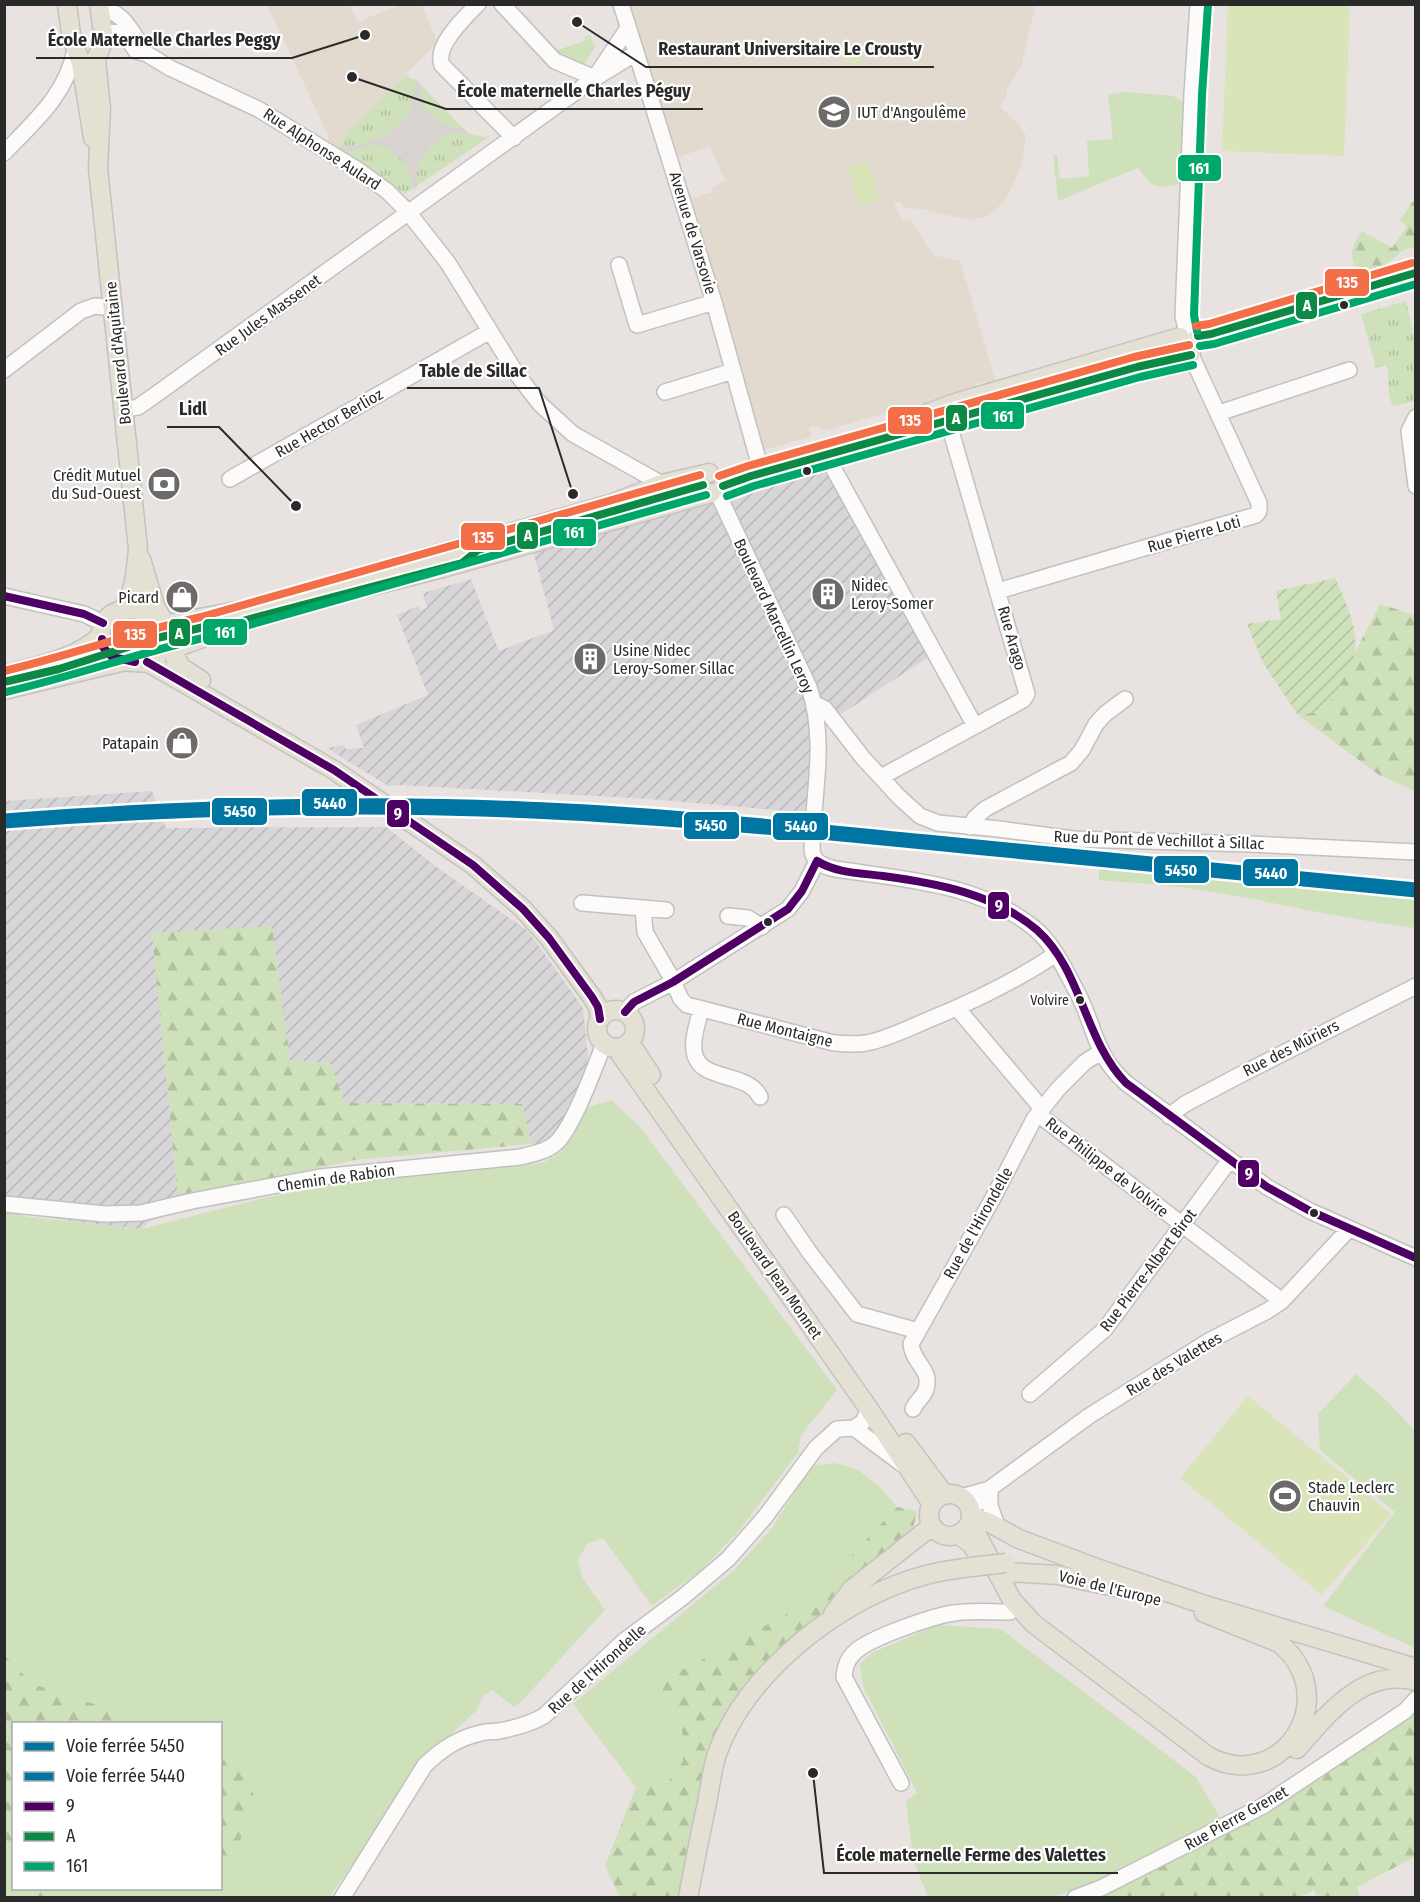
<svg xmlns="http://www.w3.org/2000/svg" width="1420" height="1902" viewBox="0 0 1420 1902" font-family="'Fira Sans Condensed',sans-serif">
<style>
.industrial{fill:url(#industrial-furrows)}
.education{fill:#e2dace}
.grass{fill:#cee1ba;fill-rule:evenodd}
.forest{fill:url(#forest-firs)}
.park{fill:url(#park-tufts)}
.garden{fill:url(#garden-furrows)}
.pitch{fill:#d9e5b8}
.plaza{fill:#d8d3d0}
.lines{fill:none;stroke-linecap:round;stroke-linejoin:round}
.minor-casing{stroke:#c2c1c1;stroke-width:18}
.major-casing{stroke:#c4c2c1;stroke-width:21}
.minor{stroke:#fcfbfa;stroke-width:15}
.major{stroke:#e5e0d4;stroke-width:18}
.major-bridge-casing{stroke:#c4c2c1;stroke-width:21;stroke-linecap:butt}
.major-bridge{stroke:#e5e0d4;stroke-width:18}
.bus-1-casing{stroke:#fff;stroke-width:12}
.bus-2-casing{stroke:#fff;stroke-width:12}
.bus-3-casing{stroke:#fff;stroke-width:12}
.bus-4-casing{stroke:#fff;stroke-width:12}
.bus-1{stroke:#4f0064;stroke-width:8}
.bus-2{stroke:#0b8945;stroke-width:8}
.bus-3{stroke:#00a76b;stroke-width:8}
.bus-4{stroke:#f46e47;stroke-width:8}
.rail-1-casing{stroke:#fff;stroke-width:14}
.rail-2-casing{stroke:#fff;stroke-width:14}
.rail-1{stroke:#0075a1;stroke-width:9}
.rail-2{stroke:#0075a1;stroke-width:9}
.bus-dot{fill:#2a2a2a;stroke:#fff;stroke-width:2}
.labels{text-anchor:middle;dominant-baseline:central;stroke-width:4.5;stroke-linejoin:round;paint-order:stroke}
.bus-label{font-size:14px;fill:#2a2a2a;stroke:#fff;text-anchor:end}
.poi-label{font-size:16px;fill:#2a2a2a;stroke:#fff;text-anchor:start}
.street-label{font-size:16px;fill:#2a2a2a;stroke:#fff}
.leader{fill:none;stroke:#2a2a2a;stroke-width:2}
.callout-dot{fill:#2a2a2a;stroke:#fff;stroke-width:2}
.callout-label{font-size:18px;text-anchor:middle;font-weight:bold;fill:#2a2a2a;stroke:#fff;stroke-width:4.5;stroke-linejoin:round;paint-order:stroke}
.line-badge{stroke:#fff;stroke-width:2}
.badge-label{font-size:16px;text-anchor:middle;font-weight:bold;fill:#fff}
</style>
<defs>
<pattern id="industrial-furrows" width="10" height="10" patternUnits="userSpaceOnUse" patternTransform="scale(1.5)"><rect width="10" height="10" fill="#d7d5d7"/><path d="M-1 1l2-2M0 10L10 0M9 11l2-2" fill="none" stroke="#b9b7b9"/></pattern>
<pattern id="forest-firs" width="22" height="20" patternUnits="userSpaceOnUse" patternTransform="scale(1.5)"><rect width="22" height="20" fill="#cee1ba"/><path d="M5 1l3.5 6h-7zM16 11l3.5 6h-7z" fill="#b1c1a0"/></pattern>
<pattern id="park-tufts" width="24" height="20" patternUnits="userSpaceOnUse" patternTransform="scale(1.5)"><rect width="24" height="20" fill="#cee1ba"/><path d="M3 7l-1-3M5 7V3M7 7l1-3M15 17l-1-3M17 17v-4M19 17l1-3" fill="none" stroke="#b1c1a0"/></pattern>
<pattern id="garden-furrows" width="10" height="10" patternUnits="userSpaceOnUse" patternTransform="scale(1.5)"><rect width="10" height="10" fill="#cee1ba"/><path d="M-1 1l2-2M0 10L10 0M9 11l2-2" fill="none" stroke="#b1c1a0"/></pattern>
</defs>
<rect width="100%" height="100%" fill="#e8e3e0"/>
<path class="industrial" d="M810,469L831,475L932,655L812,733L810,813L649,799L400,785L388,786L327,748L344,745L346,749L364,748L356,725L428,695L397,615L418,606L420,610L427,608L423,593L471,579L499,651L554,630L533,551Z
M152,791L166,828L386,827L438,868L528,931L583,1008L588,1057L585,1108L563,1151L531,1144L522,1104L345,1103L330,1063L289,1060L152,933L178,1198L141,1229L69,1221L5,1209V801Z"/>
<path class="education" d="M1026,4L1035,7L1021,67L1007,89L1005,100L1000,107L1019,124L1026,136L1022,165L1005,201L988,216L969,220L922,209L904,208L901,201L894,204L903,221L910,218L933,255L960,261L996,382L986,385L985,381L976,384L977,388L915,409L913,405L827,430L817,426L809,428L811,437L763,450L685,200L713,192L712,187L725,181L710,146L676,158L629,5Z
M267,5H350L357,22L400,5H422L438,43L352,127L338,147L328,140V135Z"/>
<path class="grass" d="M590,35L594,45H597L583,66L558,55L554,51L585,41L584,37Z
M1125,92L1173,96L1187,105L1181,184C1153,188 1155,190 1138,168L1058,201L1053,155H1057L1060,179L1089,176L1087,141L1113,139L1108,95Z
M1099,869L1415,898V928C1341,919 1268,900 1194,889C1163,884 1130,883 1099,880Z
M611,1100L639,1126L837,1390L801,1435L798,1453L738,1532L701,1570L652,1606L603,1538L587,1544L578,1560L582,1577L605,1610L520,1703L514,1707L492,1690L483,1696L477,1710L414,1768L364,1848L329,1897L5,1898V1212L29,1217L141,1229L268,1197L374,1177L459,1168L542,1163L563,1151L585,1108ZM14,1724H220V1888H14Z
M1356,1374L1385,1399L1415,1431V1648L1323,1606L1395,1512L1320,1450L1318,1414Z
M834,1463L857,1469L884,1491L897,1507L850,1557L796,1609L669,1677L664,1696L682,1723L683,1761L669,1781L636,1787L573,1704L733,1571L772,1528L811,1466Z
M937,1625L1001,1629L1196,1777L1221,1819L1103,1880L1052,1897H928L913,1859L906,1801L917,1793L863,1686L860,1664L872,1653Z"/>
<path class="forest" d="M1415,198V248L1405,249L1379,270L1364,274C1346,263 1351,244 1362,231L1392,248L1407,226L1400,220Z
M1380,604L1415,615V791L1379,775L1298,715L1325,711Z
M272,926L290,1060L330,1063L345,1103L522,1104L531,1144L355,1160L178,1198L152,933Z
M897,1507L917,1511L913,1529L861,1571L832,1606L754,1674L727,1716L681,1897H620L605,1866L636,1787L669,1781L683,1761L682,1723L664,1696L662,1687L669,1677L796,1609L850,1557Z
M5,1656L33,1684L106,1708L138,1723L14,1724L13,1860L4,1856Z
M1415,1709V1857L1357,1887L1359,1897H1317L1314,1890L1298,1898H1094Z
M221,1759L239,1767L254,1795L234,1860L221,1869Z
M26,1889H67L68,1897H16Z"/>
<path class="park" d="M407,74L411,79H415L469,134L484,137L492,135L405,194L338,147L352,127Z
M1406,301L1415,341V401L1393,406C1384,389 1392,380 1386,365L1376,368L1361,314Z"/>
<path class="garden" d="M1335,578C1345,601 1360,629 1354,656C1350,669 1333,697 1325,711L1298,715L1263,663L1247,624L1281,619L1276,591Z"/>
<path class="pitch" d="M1228,5H1350L1344,156L1222,151Z
M840,42L864,51L858,65L835,56Z
M867,162L879,200L859,206L848,168Z
M1248,1396L1391,1514L1322,1595L1180,1478Z"/>
<path class="plaza" d="M416,81L422,86L420,94L427,113L443,124L455,128H463L469,134L449,133L428,149L417,166V187L414,189L406,164L386,145H370L347,153L338,147L357,145L386,136L409,114Z"/>
<g class="lines">
<defs>
<path id="minor" d="M478,4C465,17 434,46 442,65L514,138
M502,4L555,61L595,78
M621,4L714,302L759,463
M100,8C119,11 127,23 137,39
M103,33L123,32L136,51L147,54L170,68L258,109L358,170L387,191L408,212L448,263L516,373L540,404L573,434L662,484
M598,73L628,28
M4,153C35,121 66,95 75,50
M619,265L637,325L714,302
M1187,333L1183,316L1192,94L1198,4
M4,370L81,311L95,306L113,308
M665,392L733,371
M123,410L138,407L151,398L595,78L636,53
M1219,413L1349,370
M1416,417L1409,431L1416,486
M826,455L975,726
M230,479L490,331
M717,492L809,687C827,742 813,792 812,848C812,862 823,866 835,869C902,879 979,883 1034,928C1054,944 1065,970 1077,992C1096,1028 1093,1053 1126,1083L1267,1187L1310,1211L1416,1258
M998,591L1256,515L1259,511V503L1191,355
M4,596L84,614L103,623
M814,703L825,709L863,758L899,797L920,816L938,823L999,829L1073,839L1251,844L1416,852
M881,777L1023,700L1027,694L948,421
M970,827L975,818L985,809L1071,763L1082,750L1096,724L1105,714L1125,699
M582,903L643,908L645,932L671,977L681,999L687,1005L834,1043C847,1044 859,1045 871,1042C891,1037 909,1028 928,1020C972,1002 1016,981 1056,954
M643,908L666,910
M728,916L748,918L762,927
M957,1008L1038,1104L1043,1118L1282,1301
M701,1009C698,1022 692,1038 694,1051C698,1083 747,1070 760,1097
M625,1012L634,1002L673,982L788,909L802,891L817,861
M1169,1116L1185,1104L1236,1077L1416,986
M4,1204L105,1214L141,1213L192,1201L320,1177L520,1157C533,1154 549,1151 558,1141C575,1122 594,1069 604,1044
M784,1215L810,1253L857,1314L918,1331
M1030,1394L1105,1329L1229,1161
M913,1409C916,1401 924,1397 926,1389C932,1369 913,1364 911,1344L993,1198L1034,1119L1058,1089L1085,1062L1101,1052
M854,1428L902,1464
M990,1489V1506L998,1528
M961,1497L990,1489
M970,1511L992,1487L1089,1416L1207,1342L1267,1311L1282,1301L1349,1229
M901,1783L844,1677C845,1667 847,1659 855,1652C869,1638 933,1616 954,1613C973,1610 992,1612 1010,1612L1016,1606
M342,1898L425,1765C442,1749 458,1738 481,1733C487,1731 493,1732 499,1731C515,1728 530,1724 544,1716L624,1641L683,1597L728,1559L765,1517L816,1448L837,1429L854,1428L863,1422L869,1409
M1075,1898L1101,1888L1263,1806L1405,1711L1416,1699"/>
<path id="major" d="M67,4L71,35L81,63L93,138
M99,4L104,40L96,59L101,109L98,168L138,549C136,571 135,590 123,609
M1198,336L1211,334L1416,273
M915,418L955,403L1180,337
M723,486L751,476L1137,367L1191,355
M141,559L155,606L162,619L174,634
M371,586L443,568L711,493
M168,624L242,610L276,601L613,503L662,484L709,473
M173,649L261,616
M171,651L182,668L201,680
M156,661C148,664 140,662 132,662C77,657 99,583 162,619
M147,662L334,770L473,865L523,909L549,938L592,997L598,1007L600,1019
M4,675C34,667 79,658 100,636
M4,690L125,661
M597 1029a19 19 0 1 1 38 0a19 19 0 1 1-38 0Z
M630,1043L651,1075
M616,1048L869,1409L932,1504
M906,1443L944,1494
M929 1515a21 21 0 1 1 42 0a21 21 0 1 1-42 0Z
M971,1516L990,1523L1019,1539L1102,1570L1202,1604L1416,1668
M970,1522L1012,1600L1034,1624L1208,1756C1280,1796 1346,1698 1279,1643L1204,1613
M958,1534L971,1544L979,1556
M1007,1572L1058,1575L1120,1588
M833,1614L852,1589L932,1526
M1297,1749C1328,1714 1363,1667 1416,1681
M688,1898C694,1866 700,1835 707,1803C710,1787 712,1769 717,1754C745,1672 844,1596 926,1575C940,1571 956,1569 971,1567"/>
</defs>
<use href="#minor" class="minor-casing"/>
<use href="#major" class="major-casing"/>
<use href="#minor" class="minor"/>
<use href="#major" class="major"/>
<defs>
<path id="major-bridge" d="M971,1567L1006,1563"/>
</defs>
<use href="#major-bridge" class="major-bridge-casing"/>
<use href="#major-bridge" class="major-bridge"/>
<defs>
<path id="bus-1" d="M4,596L84,614L103,623
M102,639V646L112,657L135,662
M147,662L334,770L473,865L523,909L549,938L592,997L598,1007L600,1019
M817,861C836,873 861,873 883,876C936,883 995,894 1037,930C1082,970 1084,1040 1126,1083L1267,1187L1310,1211L1416,1258
M625,1012L634,1002L673,982L788,909L802,891L817,861"/>
<path id="bus-2" d="M1198,336L1211,334L1415,273
M723,486L751,476L1137,367L1191,355
M4,682L59,669L153,639L204,627H229L246,620L462,563L478,550L703,485"/>
<path id="bus-3" d="M1197,331L1194,315L1202,95L1208,5
M1200,346L1214,344L1416,284
M727,496L754,486L1140,377L1193,365
M6,692C74,676 139,653 207,637L706,495"/>
<path id="bus-4" d="M1196,326L1209,324L1412,263
M719,476L748,466L1134,357L1189,345
M4,671C71,655 135,632 201,617L700,475"/>
</defs>
<use href="#bus-1" class="bus-1-casing"/>
<use href="#bus-2" class="bus-2-casing"/>
<use href="#bus-3" class="bus-3-casing"/>
<use href="#bus-4" class="bus-4-casing"/>
<use href="#bus-1" class="bus-1"/>
<use href="#bus-2" class="bus-2"/>
<use href="#bus-3" class="bus-3"/>
<use href="#bus-4" class="bus-4"/>
<defs>
<path id="rail-1" d="M4,824C163,812 322,807 481,812C642,817 802,833 963,849C1114,863 1265,878 1416,893"/>
<path id="rail-2" d="M4,818C177,805 350,798 523,806C658,811 793,826 927,839C1090,855 1253,871 1416,887"/>
</defs>
<use href="#rail-1" class="rail-1-casing"/>
<use href="#rail-2" class="rail-2-casing"/>
<use href="#rail-1" class="rail-1"/>
<use href="#rail-2" class="rail-2"/>
</g>
<defs>
<symbol id="university-disc" viewBox="-11 -11 22 22"><circle r="9.5" fill="#6c6b6a" stroke="#fff"/><path d="M0-5L7-2L0 1L-7-2ZM-4 1L0 2.5L4 1V4Q0 6-4 4Z" fill="#fff"/></symbol>
<symbol id="bank-disc" viewBox="-11 -11 22 22"><circle r="9.5" fill="#6c6b6a" stroke="#fff"/><path d="M-6-4H6V4H-6ZM0-2.3a2.3 2.3 0 1 0 0 4.6a2.3 2.3 0 1 0 0-4.6Z" fill="#fff"/></symbol>
<symbol id="building-disc" viewBox="-11 -11 22 22"><circle r="9.5" fill="#6c6b6a" stroke="#fff"/><path d="M-4-6H4V6H1V3H-1V6H-4ZM-2.5-4.3h1.7v1.8h-1.7ZM.8-4.3h1.7v1.8H.8ZM-2.5-1h1.7V.8h-1.7ZM.8-1h1.7V.8H.8Z" fill="#fff"/></symbol>
<symbol id="shop-disc" viewBox="-11 -11 22 22"><circle r="9.5" fill="#6c6b6a" stroke="#fff"/><path d="M-5-2.5h2.3a2.7 3.5 0 0 1 5.4 0H5L5.5 6h-11ZM-1.5-2.5h3a1.5 2.3 0 0 0-3 0Z" fill="#fff"/></symbol>
<symbol id="stadium-disc" viewBox="-11 -11 22 22"><circle r="9.5" fill="#6c6b6a" stroke="#fff"/><path d="M0-5a6.5 5 0 1 0 0 10a6.5 5 0 1 0 0-10ZM-3.5-1.8h7v3.6h-7Z" fill="#fff"/></symbol>
</defs>
<g fill-rule="evenodd">
<use href="#university-disc" x="815" y="93" width="38" height="38"/>
<use href="#bank-disc" x="145" y="465" width="38" height="38"/>
<use href="#building-disc" x="809" y="575" width="38" height="38"/>
<use href="#shop-disc" x="163" y="578" width="38" height="38"/>
<use href="#building-disc" x="571" y="640" width="38" height="38"/>
<use href="#shop-disc" x="163" y="724" width="38" height="38"/>
<use href="#stadium-disc" x="1266" y="1477" width="38" height="38"/>
</g>
<g class="bus-dot">
<circle cx="1344" cy="305" r="5"/>
<circle cx="807" cy="471" r="5"/>
<circle cx="768" cy="922" r="5"/>
<circle cx="1080" cy="1000" r="5"/>
<circle cx="1314" cy="1213" r="5"/>
</g>
<g class="labels">
<g class="bus-label">
<text x="1069" y="1000">Volvire</text>
</g>
<g class="poi-label">
<text x="857" y="112">IUT d'Angoulême</text>
<text x="141" y="475" text-anchor="end">Crédit Mutuel<tspan x="141" dy="18">du Sud-Ouest</tspan></text>
<text x="851" y="585">Nidec<tspan x="851" dy="18">Leroy-Somer</tspan></text>
<text x="159" y="597" text-anchor="end">Picard</text>
<text x="613" y="650">Usine Nidec<tspan x="613" dy="18">Leroy-Somer Sillac</tspan></text>
<text x="159" y="743" text-anchor="end">Patapain</text>
<text x="1308" y="1487">Stade Leclerc<tspan x="1308" dy="18">Chauvin</tspan></text>
</g>
<g class="street-label">
<text transform="translate(322 149) rotate(33)">Rue Alphonse Aulard</text>
<text transform="translate(693 233) rotate(73)">Avenue de Varsovie</text>
<text transform="translate(268 315) rotate(-36)">Rue Jules Massenet</text>
<text transform="translate(118 353) rotate(-96)">Boulevard d'Aquitaine</text>
<text transform="translate(329 423) rotate(-30)">Rue Hector Berlioz</text>
<text transform="translate(1194 534) rotate(-16)">Rue Pierre Loti</text>
<text transform="translate(774 616) rotate(65)">Boulevard Marcellin Leroy</text>
<text transform="translate(1012 638) rotate(74)">Rue Arago</text>
<text transform="translate(1159 840) rotate(2)">Rue du Pont de Vechillot à Sillac</text>
<text transform="translate(785 1030) rotate(14)">Rue Montaigne</text>
<text transform="translate(1291 1048) rotate(-27)">Rue des Mûriers</text>
<text transform="translate(1107 1167) rotate(38)">Rue Philippe de Volvire</text>
<text transform="translate(336 1178) rotate(-8)">Chemin de Rabion</text>
<text transform="translate(978 1223) rotate(-61)">Rue de l'Hirondelle</text>
<text transform="translate(1148 1270) rotate(-53)">Rue Pierre-Albert Birot</text>
<text transform="translate(775 1275) rotate(55)">Boulevard Jean Monnet</text>
<text transform="translate(1174 1364) rotate(-31)">Rue des Valettes</text>
<text transform="translate(1110 1588) rotate(14)">Voie de l'Europe</text>
<text transform="translate(597 1669) rotate(-42)">Rue de l'Hirondelle</text>
<text transform="translate(1236 1818) rotate(-29)">Rue Pierre Grenet</text>
</g>
</g>
<path class="leader" d="M365 35L292 58H36M577 22L646 67H934M352 77L446 109H703M573 494L539 388H407M296 506L219 427H167M813 1773L824 1873H1118"/>
<g class="callout-dot">
<circle cx="365" cy="35" r="6"/>
<circle cx="577" cy="22" r="6"/>
<circle cx="352" cy="77" r="6"/>
<circle cx="573" cy="494" r="6"/>
<circle cx="296" cy="506" r="6"/>
<circle cx="813" cy="1773" r="6"/>
</g>
<g class="callout-label">
<text x="164" y="46">École Maternelle Charles Peggy</text>
<text x="790" y="55">Restaurant Universitaire Le Crousty</text>
<text x="574" y="97">École maternelle Charles Péguy</text>
<text x="473" y="377">Table de Sillac</text>
<text x="193" y="415">Lidl</text>
<text x="971" y="1861">École maternelle Ferme des Valettes</text>
</g>
<g class="line-badge">
<rect x="1177" y="154" width="45" height="28" rx="6" fill="#00a76b"/>
<rect x="1324" y="268" width="46" height="29" rx="6" fill="#f46e47"/>
<rect x="1295" y="291" width="23" height="29" rx="6" fill="#0b8945"/>
<rect x="980" y="401" width="45" height="29" rx="6" fill="#00a76b"/>
<rect x="945" y="404" width="23" height="28" rx="6" fill="#0b8945"/>
<rect x="887" y="406" width="46" height="29" rx="6" fill="#f46e47"/>
<rect x="552" y="518" width="45" height="29" rx="6" fill="#00a76b"/>
<rect x="516" y="521" width="23" height="29" rx="6" fill="#0b8945"/>
<rect x="460" y="522" width="46" height="29" rx="6" fill="#f46e47"/>
<rect x="202" y="618" width="46" height="28" rx="6" fill="#00a76b"/>
<rect x="168" y="618" width="23" height="29" rx="6" fill="#0b8945"/>
<rect x="112" y="620" width="46" height="29" rx="6" fill="#f46e47"/>
<rect x="301" y="788" width="57" height="29" rx="6" fill="#0075a1"/>
<rect x="211" y="797" width="57" height="29" rx="6" fill="#0075a1"/>
<rect x="386" y="799" width="24" height="29" rx="6" fill="#4f0064"/>
<rect x="683" y="811" width="57" height="29" rx="6" fill="#0075a1"/>
<rect x="772" y="812" width="57" height="29" rx="6" fill="#0075a1"/>
<rect x="1153" y="855" width="57" height="29" rx="6" fill="#0075a1"/>
<rect x="1242" y="858" width="57" height="29" rx="6" fill="#0075a1"/>
<rect x="987" y="891" width="23" height="29" rx="6" fill="#4f0064"/>
<rect x="1237" y="1159" width="23" height="29" rx="6" fill="#4f0064"/>
</g>
<g class="badge-label">
<text x="1199" y="174">161</text>
<text x="1347" y="288">135</text>
<text x="1307" y="311">A</text>
<text x="1003" y="422">161</text>
<text x="956" y="424">A</text>
<text x="910" y="426">135</text>
<text x="574" y="538">161</text>
<text x="528" y="541">A</text>
<text x="483" y="543">135</text>
<text x="225" y="638">161</text>
<text x="179" y="639">A</text>
<text x="135" y="640">135</text>
<text x="330" y="809">5440</text>
<text x="240" y="817">5450</text>
<text x="398" y="819">9</text>
<text x="711" y="831">5450</text>
<text x="801" y="832">5440</text>
<text x="1181" y="876">5450</text>
<text x="1271" y="879">5440</text>
<text x="999" y="911">9</text>
<text x="1249" y="1179">9</text>
</g>
<rect width="1420" height="1902" fill="none" stroke="#2a2a2a" stroke-width="12"/>
<rect x="12" y="1722" width="210" height="168" fill="#ffffff" stroke="#aaaaaa" stroke-width="1.5"/>
<rect x="24" y="1742" width="30" height="9" fill="#0075a1" stroke="#aaaaaa" stroke-width="1.5"/>
<text x="66" y="1752" font-size="18" fill="#2a2a2a">Voie ferrée 5450</text>
<rect x="24" y="1772" width="30" height="9" fill="#0075a1" stroke="#aaaaaa" stroke-width="1.5"/>
<text x="66" y="1782" font-size="18" fill="#2a2a2a">Voie ferrée 5440</text>
<rect x="24" y="1802" width="30" height="9" fill="#4f0064" stroke="#aaaaaa" stroke-width="1.5"/>
<text x="66" y="1812" font-size="18" fill="#2a2a2a">9</text>
<rect x="24" y="1832" width="30" height="9" fill="#0b8945" stroke="#aaaaaa" stroke-width="1.5"/>
<text x="66" y="1842" font-size="18" fill="#2a2a2a">A</text>
<rect x="24" y="1862" width="30" height="9" fill="#00a76b" stroke="#aaaaaa" stroke-width="1.5"/>
<text x="66" y="1872" font-size="18" fill="#2a2a2a">161</text>
</svg>
